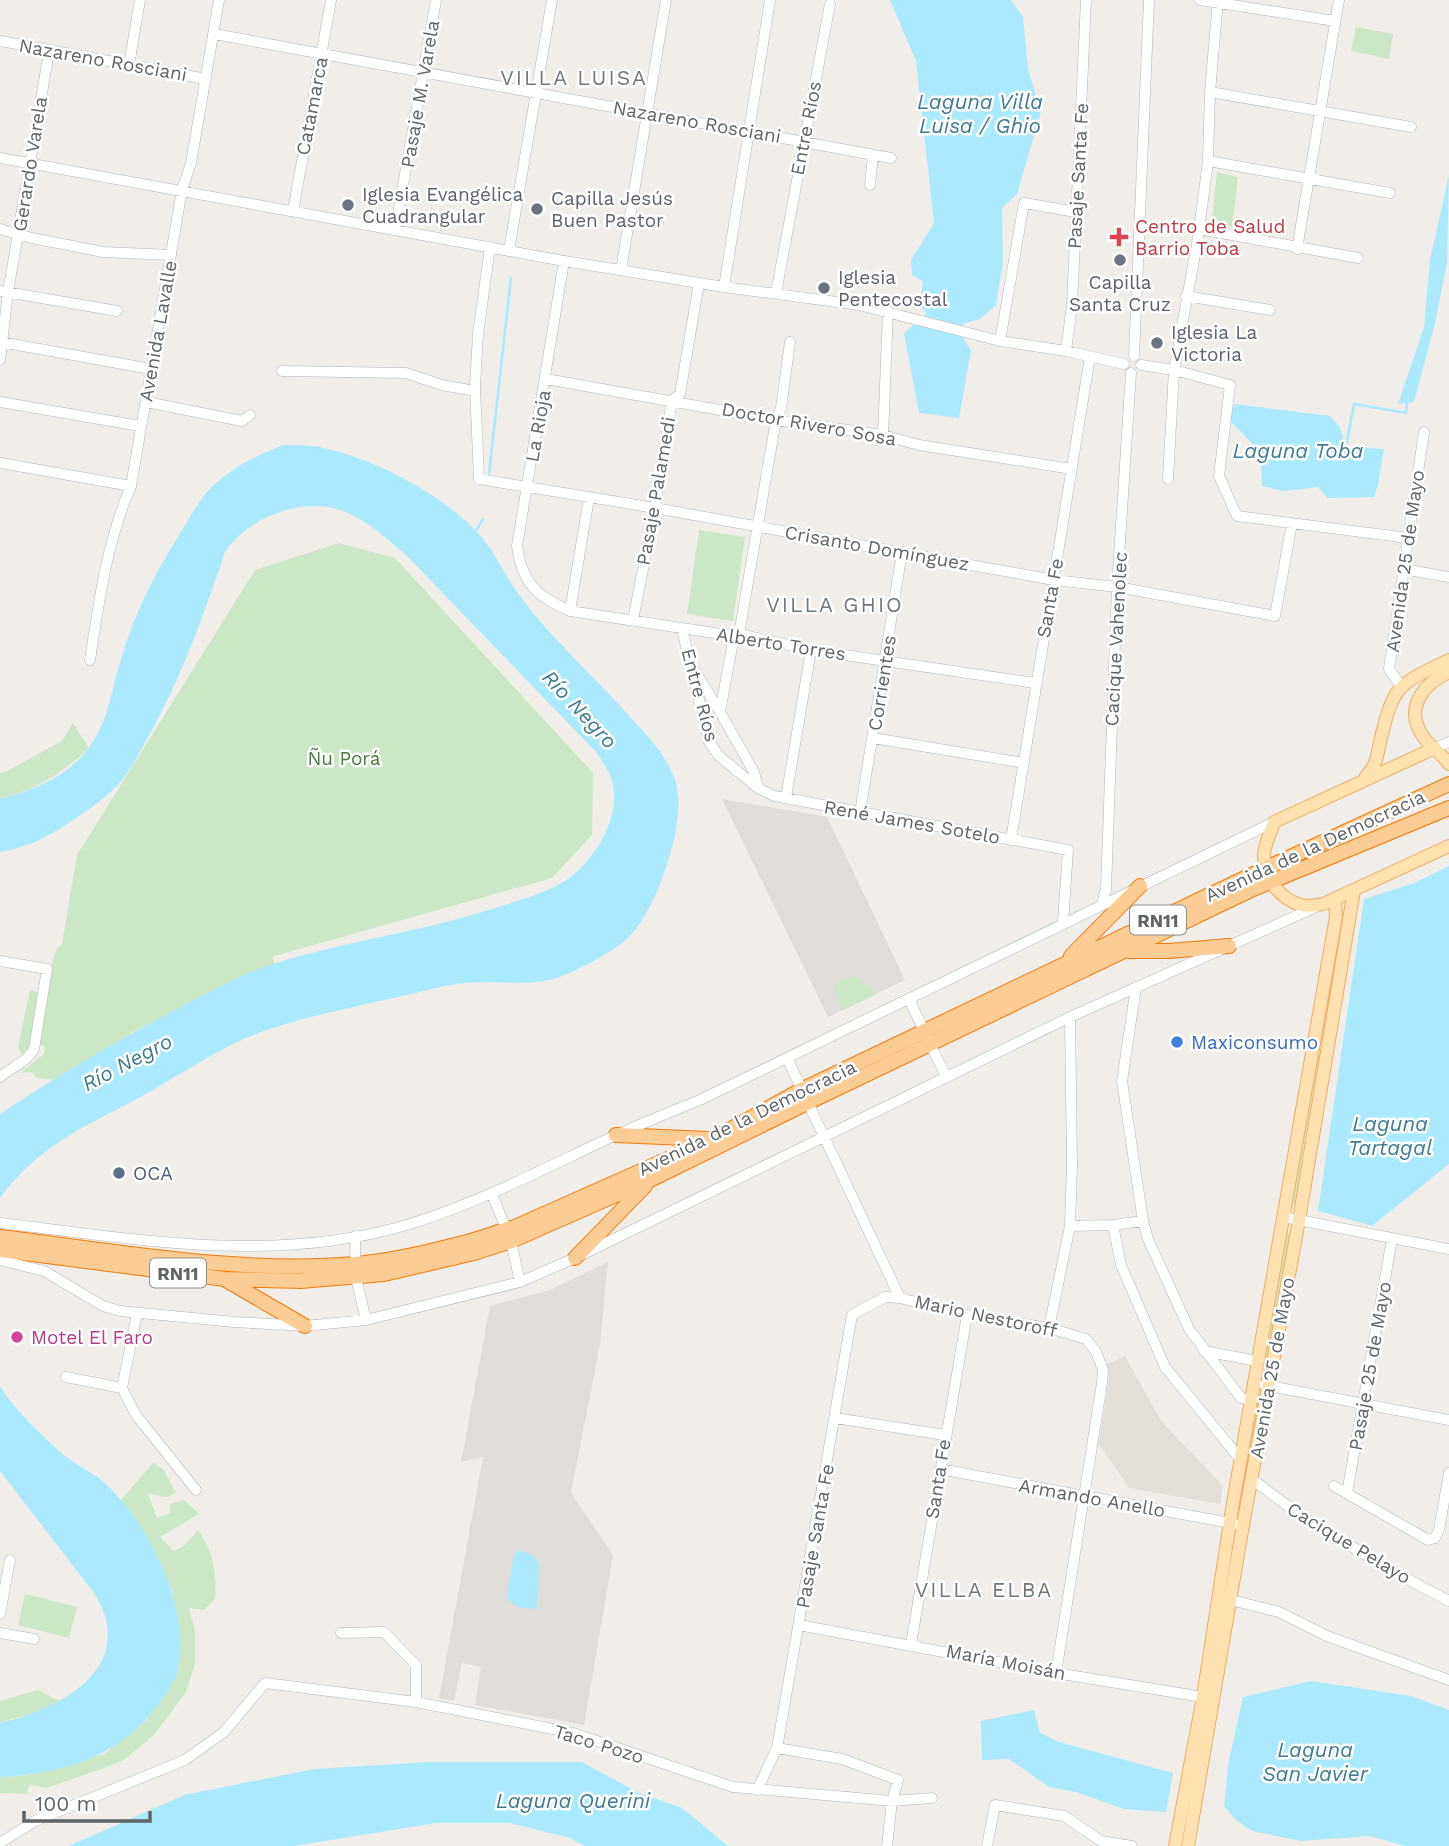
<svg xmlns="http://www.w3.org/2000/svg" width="1449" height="1846" viewBox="0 0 1449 1846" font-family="'Work Sans',sans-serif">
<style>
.industrial{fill:#e0dcda}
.education{fill:#e4ded9}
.green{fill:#cce7c5}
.water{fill:#abeafe}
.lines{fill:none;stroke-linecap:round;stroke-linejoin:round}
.stream{stroke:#abeafe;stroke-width:2.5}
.minor-casing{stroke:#b3b6b9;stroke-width:11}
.major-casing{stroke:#f0ab62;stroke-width:14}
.highway-casing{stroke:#f47904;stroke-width:16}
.minor{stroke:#fff;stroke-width:10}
.major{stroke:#fee1b0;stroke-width:12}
.highway{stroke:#fbcc94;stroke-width:14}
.worship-dot{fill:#6b7280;stroke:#fff;stroke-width:2.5}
.health-dot{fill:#e0444e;stroke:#fff;stroke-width:2.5}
.shop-dot{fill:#3f7fe0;stroke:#fff;stroke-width:2.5}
.service-dot{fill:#5c6f8a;stroke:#fff;stroke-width:2.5}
.hotel-dot{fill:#d1479c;stroke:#fff;stroke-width:2.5}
.labels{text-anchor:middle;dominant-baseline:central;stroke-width:5;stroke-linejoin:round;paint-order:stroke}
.shield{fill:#fff;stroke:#8f9295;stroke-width:2}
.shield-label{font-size:18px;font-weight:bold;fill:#5f6467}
.street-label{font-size:19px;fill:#5f6467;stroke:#fff}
.worship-label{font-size:19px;fill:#5b616d;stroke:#fff;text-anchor:start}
.health-label{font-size:19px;fill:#be3a42;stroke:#fff;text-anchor:start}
.park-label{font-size:19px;fill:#418035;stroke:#fff}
.shop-label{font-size:19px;fill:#366cbe;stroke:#fff;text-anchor:start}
.service-label{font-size:19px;fill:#4e5e75;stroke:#fff;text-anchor:start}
.hotel-label{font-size:19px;fill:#b23c85;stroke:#fff;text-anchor:start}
.neighbourhood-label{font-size:21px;letter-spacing:2px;fill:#707779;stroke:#fff}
.water-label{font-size:21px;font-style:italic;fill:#3c7b96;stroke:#fff}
</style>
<rect width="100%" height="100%" fill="#f1ede8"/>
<path class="industrial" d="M722,799L827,817L905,980L828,1017Z
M608,1262L600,1344L571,1493L613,1555L584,1725L475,1705L481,1667L462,1663L454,1701L439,1698L483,1457L461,1462L490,1306L550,1290Z"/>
<path class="education" d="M1125,1356L1161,1421L1223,1486L1220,1504L1129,1488L1099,1444L1109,1378L1105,1365Z"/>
<path class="green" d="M1356,27L1393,34L1389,59L1351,51Z
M1217,172L1238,177L1232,227L1212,222Z
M699,530L745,537L733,621L687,614Z
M339,543L395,558L593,773L592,835L552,878L274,956L272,957L275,964L227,984L135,1031L53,1080L37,1078L31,1072L20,1073L44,1054L45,1048L41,1045L30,1049L23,1056L18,1047L30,990L47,995L49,973L57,948L62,944L77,855L255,570Z
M73,723L89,748C63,773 35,790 0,799V773L7,771L62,741Z
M1342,916L1295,1203L1293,1204H1291Z
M847,977H856L877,994L843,1010L832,986Z
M1286,1233L1291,1234L1267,1368L1262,1367Z
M1256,1402L1262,1403L1241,1515L1236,1514Z
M153,1463L163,1469L176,1493L167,1497L148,1494L157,1518L170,1513V1504L184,1500L199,1514L160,1537L174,1551L185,1545L198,1530C213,1549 217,1576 215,1599L204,1610L189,1608L195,1631V1664L186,1692L154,1735L124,1760L104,1768L47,1788L29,1785L27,1794L0,1793V1777L30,1775L104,1754L146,1721L174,1679L173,1593L157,1556L121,1500Z
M25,1594L77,1607L69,1638L18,1625Z
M38,1690L60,1701L28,1715L0,1722V1701Z"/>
<path class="water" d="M890,0H1011L1023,17L1028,69L1041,112L1017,194L1002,208L1003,263L996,305L980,319L963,324L964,340L971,350L959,418L919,413L904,333L927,313L920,306L923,281L912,275L911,260L934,223L916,61Z
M1449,175L1447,263L1436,319L1414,402L1398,404L1424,327L1430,260Z
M1234,404L1330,416L1340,427L1346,447L1384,449L1378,485L1374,497L1327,498L1318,487L1283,491L1262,486C1262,449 1255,446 1230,421Z
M284,445C295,445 308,445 319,447C371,457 442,494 478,533C493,549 501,568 513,586C546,635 592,673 630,717C648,736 666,755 675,780C689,817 657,910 629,937C611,953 584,967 562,976C526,990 488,977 450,985C430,989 409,995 389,999C340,1010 292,1019 246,1038C208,1055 172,1080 135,1100C82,1128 37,1147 0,1198V1114C62,1073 126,1035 192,1001C216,989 240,975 264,967C345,940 431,931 511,903C529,897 549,891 565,881C595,861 622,817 612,781C609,771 602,761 597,753L408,557C364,518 333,491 272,515C254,522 236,536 225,552C204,614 182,676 150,734C141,750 133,766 122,780C107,798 84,813 64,826C45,838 23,849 0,852V799C32,791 71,775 90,746C109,720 112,686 122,656C136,609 158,568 184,527C193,512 202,495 215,484C235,466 259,454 284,445Z
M1449,866V1164L1372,1226L1318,1211L1364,899L1414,883Z
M0,1386C12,1407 46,1440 65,1456C79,1467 96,1474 108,1486C152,1529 196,1617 175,1678C171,1688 163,1698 158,1705C120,1757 62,1774 0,1777V1722C17,1720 31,1714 46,1707C97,1685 127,1645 94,1593L0,1471Z
M520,1550L533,1556L539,1564L537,1608C527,1610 513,1608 507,1598L514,1554Z
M1311,1681L1411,1696L1449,1710V1846H1406L1369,1836L1301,1841L1252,1831L1236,1820L1224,1806L1228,1765L1243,1697Z
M1034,1710L1040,1733L1059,1742L1173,1773L1166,1812L1124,1809L1076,1792L1049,1787L1009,1759L982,1760L981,1721Z
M429,1762H582L637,1792L682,1808L728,1846H584L570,1838L510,1823H436L294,1846H69L184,1795L314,1769Z"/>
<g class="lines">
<path class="stream" d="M1346,447L1354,404L1406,413L1407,403
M489,474L511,278
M474,534L483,519"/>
<defs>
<path id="minor" d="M1200,0L1335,21
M214,34L891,158
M0,41L206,79
M129,65L140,0
M1210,92L1411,127
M0,158L564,261L724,287L859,305L1000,341L1066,351L1124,364
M1208,161L1390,193
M870,185L873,155
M293,211L331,0
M0,229L32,238L103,252L171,255
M1199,229L1358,258
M395,230L436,0
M490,247L478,334L475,386L479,479L655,508L1054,580L1117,587L1275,616L1292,523
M1297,249L1339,0
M509,250L552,0
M564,261L517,546C522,583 537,597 570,611L734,636L739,634L811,650L1035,683
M621,270L666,0
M724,287L770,0
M0,291L117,311
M776,293L830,4
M1186,296L1270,310
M1000,341L1024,203L1076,212
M0,342L151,369
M1066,351L1072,305L1086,0
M1134,356L1149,0
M0,360L8,292L49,52
M1141,365L1174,370L1230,385L1219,476L1237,516L1408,538
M282,371L406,373L442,385L475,391
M546,379L776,420L883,435L919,445L1072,469
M0,402L140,426
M146,402L242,421L250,415
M883,435L888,311
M0,463L131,486
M1168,479L1174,370L1198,238L1208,161L1210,92L1218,0
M1403,569L1449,577
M570,611L589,498
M633,620L655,508L672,400L680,394L699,283
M682,629L709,742L719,756L758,788L774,796L1068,850L1063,922
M739,634L776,420L781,408L790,342
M734,636L720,712L754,772L758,788
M90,660C99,601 107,541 131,486L182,190L191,163L219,0
M695,671L720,712
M1401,686L1389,669L1424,432
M873,738L1024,763
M1435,748L1449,742
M786,798L811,650
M860,813L902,552
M1011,840L1090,357
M1102,904L1106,889L1117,587L1131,373
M0,961L47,969L34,1049C27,1062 12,1067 0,1077
M1136,987L1122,1081L1143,1221L1148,1239L1189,1329L1241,1398L1252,1401
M909,999L946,1077
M787,1058L900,1298
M492,1194L511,1241L520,1282
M1283,1217L1449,1249
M0,1223C136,1239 275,1265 410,1224C481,1202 547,1167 614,1136C643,1123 673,1111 702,1099L1274,822
M1113,1225L1121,1265L1165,1367L1241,1460
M1070,1226L1113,1225L1143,1221
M355,1236L356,1278L366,1320
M0,1260L44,1271L103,1306L120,1311L234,1322L305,1326L366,1320L520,1282L575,1258L1070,1017L1316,907
M1049,1328L1070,1226L1072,1164L1070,1017
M1204,1351L1257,1361
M66,1377L122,1388
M1264,1385L1449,1420
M122,1388L136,1415L196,1490
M122,1388L137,1314
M835,1418L945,1435
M940,1469L1235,1524
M1253,1480L1304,1518L1394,1572L1449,1601
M1334,1486L1428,1540L1435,1538L1439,1530L1449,1473
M1347,1493L1392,1239
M1231,1600L1279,1612L1327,1636L1449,1680
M0,1614L10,1560
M799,1625L1056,1673L1209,1698
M0,1633L34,1639
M341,1633L384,1632L416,1665V1702
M911,1644L967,1315
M777,1748L842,1759L898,1780L892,1801L887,1846
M757,1790L777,1748L852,1315L885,1297L900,1298L967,1315L1049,1328L1086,1339L1096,1352L1103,1370L1102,1383L1056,1673
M0,1843L35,1821L185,1760L224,1732L265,1683L416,1702L573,1733L733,1787L892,1801L932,1798
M987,1846L995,1805L1064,1816L1101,1841L1132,1846"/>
<path id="major" d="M1449,672C1421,685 1403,711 1425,739C1432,748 1442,754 1449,764
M1435,748L1274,822C1271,832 1265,843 1264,854C1263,876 1279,899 1301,905C1308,907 1316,905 1323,904L1449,846
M1366,776C1377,765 1377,755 1380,742C1394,684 1397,685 1449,660
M1175,1846L1203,1697L1233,1503L1336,917L1335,899
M1188,1846L1243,1525L1299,1220L1354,890"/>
<path id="highway" d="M1129,951H1169L1229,946
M1071,956L1140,886
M616,1135L708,1139
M0,1237C115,1251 239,1274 355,1264C390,1261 425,1253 459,1244C478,1240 496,1232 515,1227L713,1139L801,1090L1247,877L1449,784
M0,1250L225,1279L300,1281L384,1274L474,1253L511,1241L650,1180L807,1103L1253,889L1449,808
M575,1258L645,1186
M226,1280L305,1326"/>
</defs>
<use href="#minor" class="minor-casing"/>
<use href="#major" class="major-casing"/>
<use href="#highway" class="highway-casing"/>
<use href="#minor" class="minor"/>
<use href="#major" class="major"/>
<use href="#highway" class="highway"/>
</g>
<g class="worship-dot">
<circle cx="348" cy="205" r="7"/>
<circle cx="537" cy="209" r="7"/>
<circle cx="1120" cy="260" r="7"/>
<circle cx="824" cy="288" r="7"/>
<circle cx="1157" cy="343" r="7"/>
</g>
<path class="health-dot" d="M1115.5 226.5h7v7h7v7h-7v7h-7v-7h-7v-7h7z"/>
<circle class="shop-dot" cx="1177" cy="1042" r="7"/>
<circle class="service-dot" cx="119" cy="1173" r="7"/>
<circle class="hotel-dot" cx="17" cy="1337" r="7"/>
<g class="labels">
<g class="shield">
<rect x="1130" y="905.5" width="56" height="29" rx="5"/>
<rect x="150" y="1258.5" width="56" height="29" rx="5"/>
</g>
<g class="shield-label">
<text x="1158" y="920">RN11</text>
<text x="178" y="1273">RN11</text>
</g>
<g class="street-label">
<text transform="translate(103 60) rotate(10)">Nazareno Rosciani</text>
<text transform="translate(420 94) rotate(-80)">Pasaje M. Varela</text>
<text transform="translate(312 106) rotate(-79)">Catamarca</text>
<text transform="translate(697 122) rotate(10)">Nazareno Rosciani</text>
<text transform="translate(806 128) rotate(-79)">Entre Ríos</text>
<text transform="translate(30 164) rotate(-81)">Gerardo Varela</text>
<text transform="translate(1078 176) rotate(-87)">Pasaje Santa Fe</text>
<text transform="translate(158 331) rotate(-80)">Avenida Lavalle</text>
<text transform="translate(809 424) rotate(10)">Doctor Rivero Sosa</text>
<text transform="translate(538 426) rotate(-80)">La Rioja</text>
<text transform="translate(656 491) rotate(-80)">Pasaje Palamedi</text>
<text transform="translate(877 548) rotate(10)">Crisanto Domínguez</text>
<text transform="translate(1405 561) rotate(-82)">Avenida 25 de Mayo</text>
<text transform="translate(1050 598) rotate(-80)">Santa Fe</text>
<text transform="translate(1116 639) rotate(-87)">Cacique Vahenolec</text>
<text transform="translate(781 644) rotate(9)">Alberto Torres</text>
<text transform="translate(882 683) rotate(-81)">Corrientes</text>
<text transform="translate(700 695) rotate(75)">Entre Ríos</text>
<text transform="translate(912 822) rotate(10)">René James Sotelo</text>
<text transform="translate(1315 846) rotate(-25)">Avenida de la Democracia</text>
<text transform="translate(747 1118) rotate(-26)">Avenida de la Democracia</text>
<text transform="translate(986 1316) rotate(12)">Mario Nestoroff</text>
<text transform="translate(1370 1366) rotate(-80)">Pasaje 25 de Mayo</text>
<text transform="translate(1272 1368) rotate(-80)">Avenida 25 de Mayo</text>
<text transform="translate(938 1479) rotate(-81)">Santa Fe</text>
<text transform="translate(1092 1498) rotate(10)">Armando Anello</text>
<text transform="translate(815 1536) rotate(-80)">Pasaje Santa Fe</text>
<text transform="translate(1349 1543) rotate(31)">Cacique Pelayo</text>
<text transform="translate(1006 1662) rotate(11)">María Moisán</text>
<text transform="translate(599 1744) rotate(17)">Taco Pozo</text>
</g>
<g class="worship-label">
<text x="362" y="194">Iglesia Evangélica<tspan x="362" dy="22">Cuadrangular</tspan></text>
<text x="551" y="198">Capilla Jesús<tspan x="551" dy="22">Buen Pastor</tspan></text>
<text x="838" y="277">Iglesia<tspan x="838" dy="22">Pentecostal</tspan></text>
<text x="1120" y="282" text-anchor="middle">Capilla<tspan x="1120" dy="22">Santa Cruz</tspan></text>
<text x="1171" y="332">Iglesia La<tspan x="1171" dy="22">Victoria</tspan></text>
</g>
<g class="health-label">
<text x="1135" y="226">Centro de Salud<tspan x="1135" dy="22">Barrio Toba</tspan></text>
</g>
<g class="park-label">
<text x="344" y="758">Ñu Porá</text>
</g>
<g class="shop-label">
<text x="1191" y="1042">Maxiconsumo</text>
</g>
<g class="service-label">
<text x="133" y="1173">OCA</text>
</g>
<g class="hotel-label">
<text x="31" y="1337">Motel El Faro</text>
</g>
<g class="neighbourhood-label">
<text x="574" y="77">VILLA LUISA</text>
<text x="835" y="604">VILLA GHIO</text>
<text x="984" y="1589">VILLA ELBA</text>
</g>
<g class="water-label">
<text x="980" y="101">Laguna Villa<tspan x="980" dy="24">Luisa / Ghio</tspan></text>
<text x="1298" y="450">Laguna Toba</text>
<text transform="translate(580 709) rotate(47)">Río Negro</text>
<text transform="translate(127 1062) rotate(-28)">Río Negro</text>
<text x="1390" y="1123">Laguna<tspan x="1390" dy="24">Tartagal</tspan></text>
<text x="1315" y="1749">Laguna<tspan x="1315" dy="24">San Javier</tspan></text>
<text x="573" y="1800">Laguna Querini</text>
</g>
</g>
<path d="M24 1811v10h126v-10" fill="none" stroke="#5f6467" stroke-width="3.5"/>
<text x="35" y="1811" font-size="21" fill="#5f6467" stroke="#ffffff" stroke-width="5" paint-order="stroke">100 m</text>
</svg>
